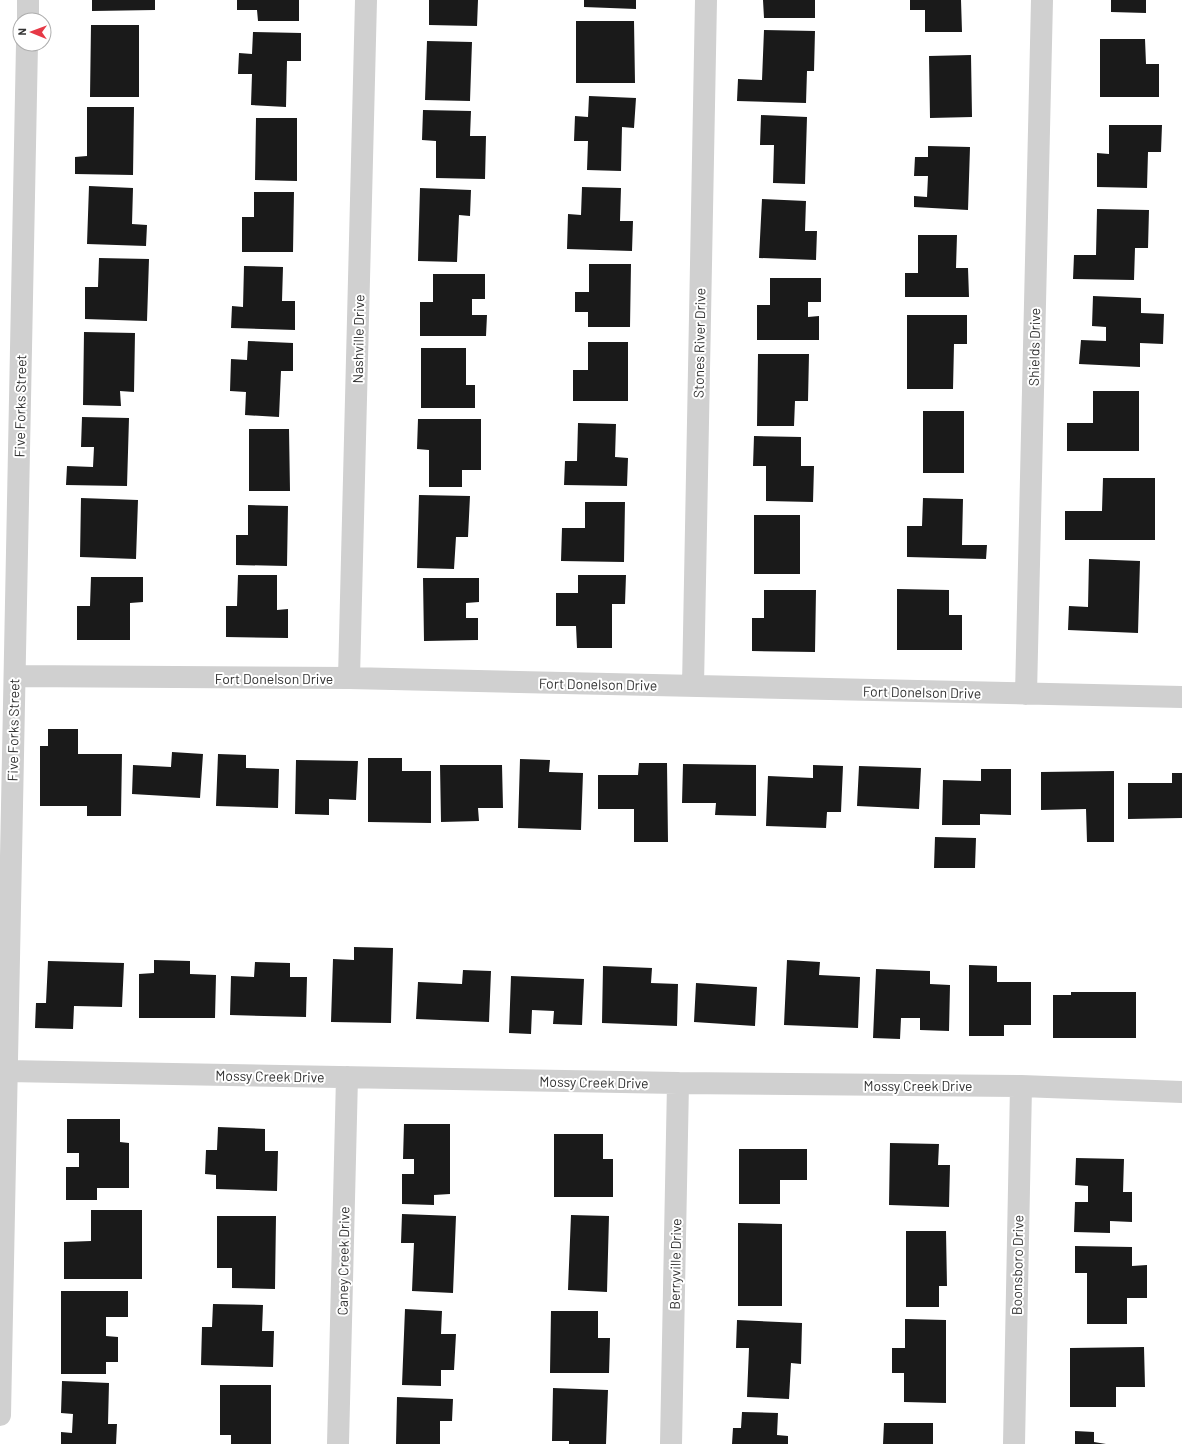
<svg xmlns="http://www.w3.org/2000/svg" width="1182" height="1444" viewBox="0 0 1182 1444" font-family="Barlow,sans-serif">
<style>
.building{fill:#1a1a1a}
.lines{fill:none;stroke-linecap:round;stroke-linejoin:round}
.minor{stroke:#d0d0d0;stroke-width:22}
.labels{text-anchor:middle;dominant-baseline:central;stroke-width:4;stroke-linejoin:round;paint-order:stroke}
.street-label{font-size:14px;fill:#333;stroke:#fff}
</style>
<rect width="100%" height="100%" fill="#fff"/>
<path class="building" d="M92,0H155V10L92,11Z
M237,0H299V21H258L257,10H237Z
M429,0H478L477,26L429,25Z
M584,0H636V9L584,7Z
M763,0H815V18H764Z
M910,0H961L962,32H925V10H910Z
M1111,0H1146V13L1111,12Z
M576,21H634L635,83H576Z
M91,25H139V97H90Z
M764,30L815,31L814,71H807L806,103L737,101L738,79L762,80Z
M253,32L301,33V61H287L286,107L251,105L252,74H238L239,53L252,54Z
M1100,39H1145L1146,64H1159V97H1100Z
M427,41L472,42L470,101L425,100Z
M971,55L972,117L930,118L929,56Z
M589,96L636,98L634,128L622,127L621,171L587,170L588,141H574L575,116L588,117Z
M87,107H134L133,175L75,174V157L87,156Z
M423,110L471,111L470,136H486L485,179L436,178V141L422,140Z
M761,115L807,117L805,184L773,183L774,145H760Z
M256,118H297V181L255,180Z
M1109,125H1162L1161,152H1148L1147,188L1097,187V153L1109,154Z
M928,146L970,147L968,210L914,207V196L927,197L928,176H914L915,157H928Z
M89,186L133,188L132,224L147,225L146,246L87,244Z
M582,187L621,188L620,221H633L632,251L567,249L568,214L581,215Z
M420,188L471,190L470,216L459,215L457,262L418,261Z
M254,192H294L293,252H242V217H254Z
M762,199L806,201L805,231H817L816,260L759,258Z
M1097,209L1149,210L1148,248H1135L1134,280L1073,279L1074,255H1096Z
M918,235H957L956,268H968L969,297H905V273H918Z
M99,258L149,259L147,321L85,319V287H98Z
M589,264H631L630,327H588V312H575V292H589Z
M244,266L283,267L282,301H295V330L231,328L232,306L243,307Z
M433,274H485V299H472V315H487L486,336H420V302H433Z
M770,278H821V302H808V317L819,316V340H757V305H770Z
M1093,296L1141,298V313L1164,314L1163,344L1140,343V367L1079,364L1081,340L1106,341V327L1092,326Z
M907,315H967V344H954L953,389H907Z
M84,332L135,333L134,392L120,391L121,406L83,405Z
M248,341L293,343V371H281L279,417L245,415L246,392L230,391L231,359L247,360Z
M588,342H628V401H573V370H588Z
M421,348H466V385H475V408H421Z
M758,354H809L808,401H795L794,426H757Z
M1093,391H1139V451H1067V423H1093Z
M923,411H964V473H923Z
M82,417L129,418L127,486L66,485L67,466L93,467L94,447H81Z
M418,419H481V470H462V487H429V450L417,449Z
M578,423L616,424L615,457L628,458L627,486L564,485L565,461H577Z
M249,429H289L290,491H249Z
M754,436L801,437V466H814L813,502L766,501V466H753Z
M1103,478H1155V540H1065V511H1102Z
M419,495L470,496L468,537H456L454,569L417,568Z
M81,498L138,500L136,559L80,557Z
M923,498L963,499L962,545H987L986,559L907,557V526H922Z
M585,502H625L624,562L561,561L562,528H585Z
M248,505L288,506L287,566L236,565V535H248Z
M754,515H800V574H754Z
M1089,559L1140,561L1138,633L1068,630L1069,606L1088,607Z
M238,575H277V610L288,609V638L226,637V606H237Z
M578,575H626L625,604H612V648H577L576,626H556V593H578Z
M91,577H143V602L130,603V640H77V606H90Z
M423,578H479V602L466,603V618H478V640L424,641Z
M897,589L949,590V615H962V650H897Z
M764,590H816L815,652L752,651V618H764Z
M48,729H78V754H122L121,816H87V806H40V746H48Z
M172,752L203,754L200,798L132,794L133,765L171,767Z
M218,754L246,755V768L279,769L278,808L216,806Z
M368,758H402V771H431V823L368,822Z
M520,759L550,760L549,772L583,773L581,830L518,828Z
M296,760L358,761L356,800L329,799V815L295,814Z
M639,763H667L668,842H634V809H598V775H638Z
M683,764L756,765V816L715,815L716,803H682Z
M440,765H502L503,808H478L479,821L441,822Z
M813,765L843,766L841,812H827L826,828L766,826L768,776L813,778Z
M859,766L921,768L919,809L857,806Z
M981,769H1011V815L980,814V825H942L943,780L981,781Z
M1114,771V842H1087L1086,809L1041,810V772Z
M1172,773H1182V818L1128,819V783H1172Z
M935,837L976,838L975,868H934Z
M354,947L393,948L391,1023L331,1022L333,959L354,960Z
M154,960L190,961V974L216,975L215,1018H139V974L154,973Z
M787,960L820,962L819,975L860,977L858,1028L784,1025Z
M48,961L124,963L122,1007L74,1006L73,1029L35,1028L36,1003H46Z
M255,962L290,963V977H307L306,1017L230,1015L231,976L254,977Z
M969,965L997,966V982H1031V1025H1004V1036H969Z
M603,966L652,968L651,983L678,984L677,1026L602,1023Z
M876,969L930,971V984L950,985L949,1031L920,1030V1018H901L900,1039L873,1038Z
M463,970L491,971L489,1022L416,1019L418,982L462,984Z
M511,976L584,979L582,1025L553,1024L554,1011L532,1010L531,1034L509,1033Z
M696,983L757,987L755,1026L694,1022Z
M1071,992H1136V1038H1053V995H1071Z
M67,1119H120V1142L129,1143V1188H97V1200H66V1167H79V1153H67Z
M404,1124H450V1194L434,1195V1205L402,1204V1174H414V1159H403Z
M218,1127L265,1129V1151H278L277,1191L216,1189V1175L205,1174L206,1150H217Z
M554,1134H603V1159H613V1197H554Z
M890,1143L939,1144L938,1165H950L949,1207L889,1205Z
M739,1149H807V1180H780V1204H739Z
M1076,1158L1124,1159L1123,1192H1132V1222L1110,1221V1233L1074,1232L1075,1202H1088V1186L1075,1185Z
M91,1210H142V1279H64V1242L91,1241Z
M402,1214L456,1216L453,1293L412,1291L414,1243H401Z
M571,1215L609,1216L607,1292L568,1290Z
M217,1216H276L275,1289L232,1288V1268H217Z
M738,1223L782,1224V1306H738Z
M906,1231H946L947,1286H939V1307H906Z
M1075,1246L1132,1247V1266L1147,1265V1298H1127V1324H1087V1273H1075Z
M61,1291H128V1317H106V1336L118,1337V1362H106V1374H61Z
M213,1304L263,1305L262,1331H274L273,1367L201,1365L202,1327H212Z
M405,1309L442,1311L441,1334H456L454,1370H441V1386L402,1385Z
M551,1311H598V1338H610L609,1373H550Z
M905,1319L946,1320V1403L904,1402V1373H892V1348H905Z
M737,1320L802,1323L801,1364L791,1363L789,1399L747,1397L749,1348H736Z
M1144,1347L1145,1387H1116V1407H1070V1348Z
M62,1381L109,1383L108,1424H117L116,1444H61V1432L72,1433L73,1414L61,1413Z
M220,1385H271V1444H231V1435H220Z
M553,1388L608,1390L606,1444H569V1441H552Z
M397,1397L453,1399L452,1421H440V1444H396Z
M742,1412L778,1413L777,1435L788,1436V1444H732L733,1428H741Z
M884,1423H933V1444H883Z
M1075,1431L1094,1432V1442L1106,1444H1075Z"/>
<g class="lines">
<path class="minor" d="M28,20V0
M15,676L349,678L1182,697
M349,678L366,0
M693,686L706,0
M1026,694L1042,0
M7,1071L678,1083L1021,1086L1182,1092
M0,1415L27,44
M338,1444L347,1077
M671,1444L678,1083
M1014,1444L1021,1086"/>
</g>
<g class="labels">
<g class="street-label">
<text transform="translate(358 339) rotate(-89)">Nashville Drive</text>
<text transform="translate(699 343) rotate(-89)">Stones River Drive</text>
<text transform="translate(1034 347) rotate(-89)">Shields Drive</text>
<text transform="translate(20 406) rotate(-89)">Five Forks Street</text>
<text x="274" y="678">Fort Donelson Drive</text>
<text transform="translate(598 684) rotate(1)">Fort Donelson Drive</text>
<text transform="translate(922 692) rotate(1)">Fort Donelson Drive</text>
<text transform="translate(13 730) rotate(-89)">Five Forks Street</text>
<text transform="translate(270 1076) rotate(1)">Mossy Creek Drive</text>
<text transform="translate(594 1082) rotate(1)">Mossy Creek Drive</text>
<text x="918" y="1085">Mossy Creek Drive</text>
<text transform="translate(343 1261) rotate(-89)">Caney Creek Drive</text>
<text transform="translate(675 1264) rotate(-89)">Berryville Drive</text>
<text transform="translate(1017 1265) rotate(-89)">Boonsboro Drive</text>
</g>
</g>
<g transform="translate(32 32) rotate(271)"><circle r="19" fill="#ffffff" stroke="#adadad"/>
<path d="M0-3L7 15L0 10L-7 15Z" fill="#e63946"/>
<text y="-6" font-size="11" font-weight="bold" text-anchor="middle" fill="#333333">N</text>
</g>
</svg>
